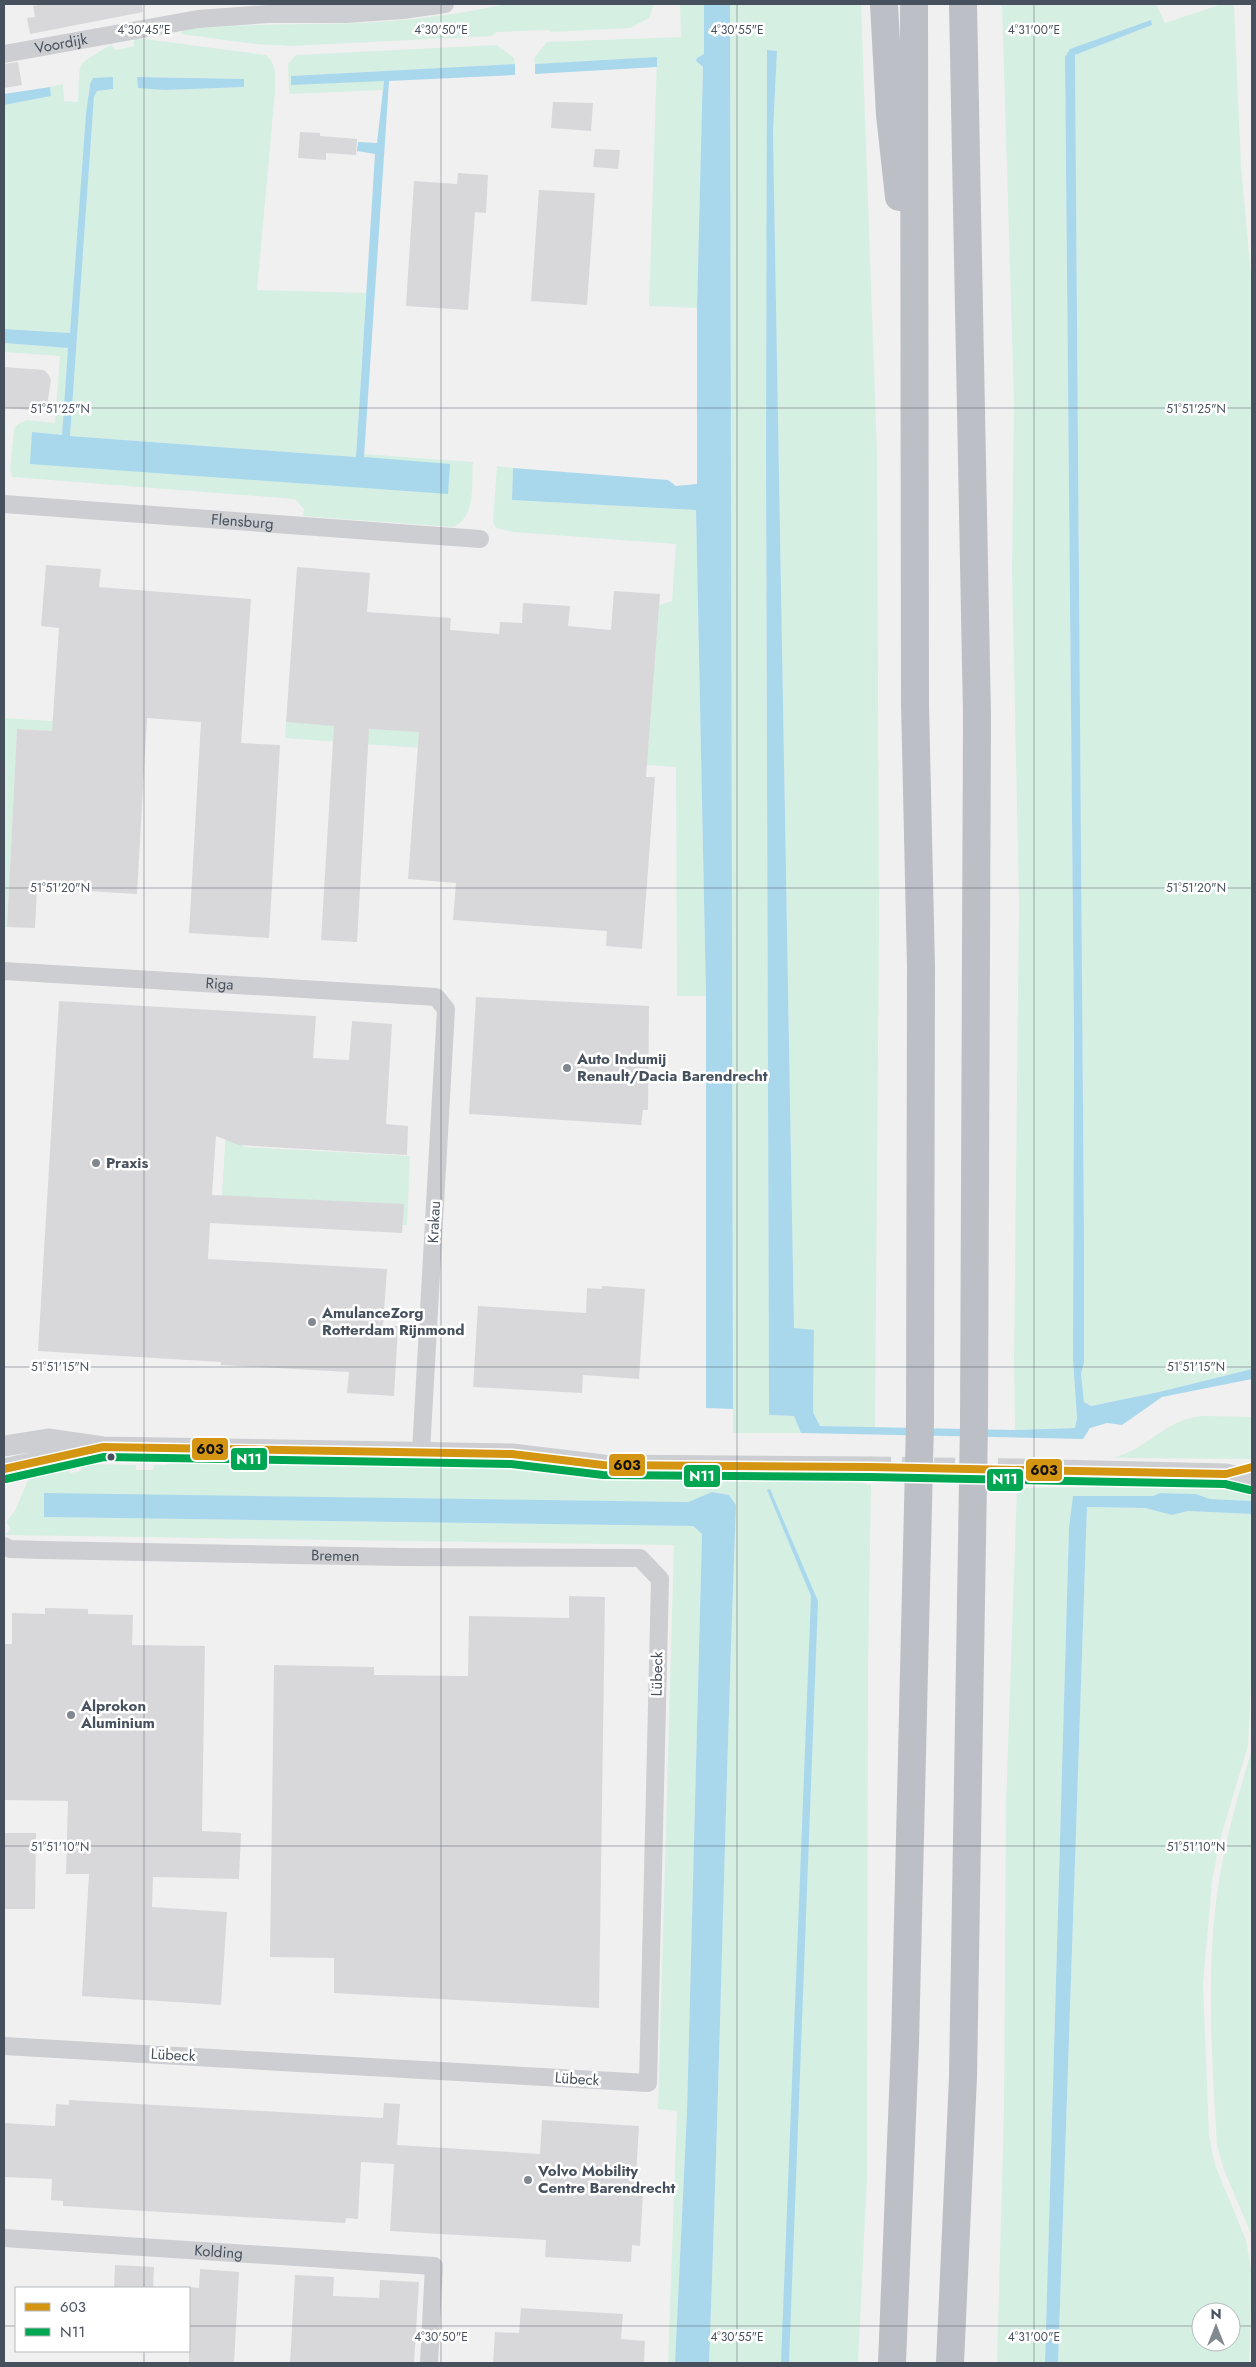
<svg xmlns="http://www.w3.org/2000/svg" width="1256" height="2367" viewBox="0 0 1256 2367" font-family="Jost,sans-serif">
<style>
.green{fill:#d5efe2;fill-rule:evenodd}
.water{fill:#a9d8ed}
.building{fill:#d8d8da}
.lines{fill:none;stroke-linecap:round;stroke-linejoin:round}
.tertiary-tunnel{stroke:#cfd0d3;stroke-width:21;stroke-dasharray:21 11;stroke-linecap:butt}
.minor{stroke:#ccced1;stroke-width:18}
.tertiary{stroke:#ccced1;stroke-width:21}
.motorway{stroke:#bcc0c6;stroke-width:28}
.bus-1-casing{stroke:#fff;stroke-width:11}
.bus-2-casing{stroke:#fff;stroke-width:11}
.bus-1{stroke:#d49513;stroke-width:8}
.bus-2{stroke:#00a651;stroke-width:8}
.ticks{fill:none;stroke:#47505d;stroke-width:1;stroke-opacity:0.45}
.poi-dot{fill:#828890;stroke:#fff;stroke-width:2}
.bus-dot{fill:#47505d;stroke:#fff;stroke-width:2}
.labels{text-anchor:middle;dominant-baseline:central;stroke-width:5;stroke-linejoin:round;paint-order:stroke}
.street-label{font-size:15px;fill:#47505d;stroke:#fff}
.poi-label{font-size:15px;font-weight:bold;fill:#47505d;stroke:#fff;text-anchor:start}
.ticks-label{font-size:12px;text-anchor:middle;fill:#47505d;stroke:#fff;stroke-width:5;stroke-linejoin:round;paint-order:stroke}
.line-badge{stroke:#fff;stroke-width:2}
.badge-label{font-size:14px;text-anchor:middle;font-weight:bold;fill:#fff}
.pale-badge-label{font-size:14px;text-anchor:middle;font-weight:bold;fill:#111}
</style>
<rect width="100%" height="100%" fill="#f1f0f0"/>
<path class="green" d="M507,4H654L649,18L630,28L551,32L547,30L497,32L491,36L290,46L255,44L181,34L182,30C241,23 300,25 360,23C409,21 459,14 507,4Z
M680,4H704V54L696,61L703,67L697,308L649,306L657,58L535,64L534,58L547,42L681,37Z
M730,4H861L877,454L879,924L875,1428L820,1426L813,1412L814,1331L794,1328L773,132L777,51L768,50L766,455L769,1415L794,1416L801,1433H733Z
M1002,4H1156L1165,23L1222,4H1234L1241,166L1252,287V1369L1159,1392L1091,1406L1084,1402L1081,1373L1084,1363V1239L1075,55L1152,25L1070,49L1065,57L1074,1038L1073,1360L1077,1418L1075,1428L1015,1430L1014,1362L1019,902L1012,571L1014,401Z
M134,39H145L266,55C277,64 275,77 275,91L257,290L366,293L356,457L70,436L94,97L97,91L113,89V78L89,86L70,333L4,329V105L51,96L50,87L63,84L64,101L78,102C81,61 72,67 111,45L115,50L134,46ZM137,77L244,79V87L165,90Z
M497,45L514,58L515,64L291,76L292,85L384,80L383,90L289,94L288,64L296,55Z
M4,343L69,348L62,435L30,463L363,458L364,454L473,462C471,483 477,517 453,527L303,516L304,509L295,499L12,477L10,469L14,429L18,424L27,420L55,423L60,356L4,352Z
M497,466L513,468L512,500L696,510L706,996H677L676,767L285,738L286,722L648,749L659,605L672,601L676,544L513,532L496,528L493,522Z
M4,718L79,723L78,733L17,729L7,927H4Z
M227,1114L244,1115L243,1147L410,1156L407,1225L221,1210Z
M1203,1416L1252,1417V1459L1113,1458C1148,1449 1165,1419 1203,1416Z
M167,1459L527,1462L595,1474L847,1479L871,1485L868,1667L867,2177L858,2363H709C720,2077 725,1791 736,1505L729,1495L712,1492L688,1502L44,1494V1517L693,1526L702,1534L687,2111L675,2363H668L677,2111L658,2109L674,1545L5,1535L11,1529L6,1522L15,1511L31,1473L69,1466L70,1473L81,1471V1464L136,1465V1470H153L154,1465H167Z
M1115,1487L1252,1490V1501L1210,1499L1196,1494L1160,1493L1153,1496L1073,1497L1069,1527L1045,2363H997L1004,2111L1006,1805L1017,1488Z
M1087,1507L1145,1508L1172,1515L1188,1511L1252,1514V1658L1248,1746L1219,1843L1212,1882L1203,1984L1209,2136L1215,2165L1246,2240L1252,2275L1249,2363H1058ZM1201,2312H1231V2342H1201Z
M1252,1749V2236L1224,2170L1217,2146C1212,2058 1205,1969 1219,1881C1226,1836 1239,1792 1252,1749Z"/>
<path class="water" d="M704,4H730L733,1409L706,1408V996L696,510L512,500L513,468L668,480L676,486L697,484V308L703,67L696,61L697,58L704,54Z
M1151,20L1152,25L1075,55L1084,1239V1363L1081,1373L1084,1402L1091,1406L1159,1392L1252,1369V1379L1162,1397L1122,1425L1107,1423L1090,1428L1083,1439L801,1433L794,1416L769,1415L766,455L767,50L777,51L773,132L794,1328L814,1330L813,1412L820,1426L1015,1430L1075,1428L1077,1418L1073,1360L1074,1038L1065,57L1070,49Z
M657,57V67L535,74V64Z
M515,64V75L389,81L364,457L450,464L448,494L30,464L32,432L62,435L68,348L4,343V329L70,333L86,114L90,84L93,78L113,77V89L97,91L94,97L70,436L356,457L375,154L357,151L358,142L377,143L384,81L291,85V76Z
M137,77L244,79V87L165,90L138,88Z
M50,87L51,96L4,105V94Z
M770,1489L818,1601L789,2363H781L811,1596L767,1490Z
M712,1492L729,1495L736,1505C725,1791 720,2077 709,2363H675L687,2111L702,1534L693,1526L44,1517V1493L688,1502Z
M1160,1493L1196,1494L1210,1499L1252,1501V1514L1188,1511L1172,1515L1145,1508L1087,1507L1058,2363H1045L1069,1527L1073,1496H1153Z"/>
<path class="building" d="M44,4H142L143,12L30,34L27,18L35,17L33,6Z
M18,62L22,85L4,88V64Z
M553,102L593,103L591,131L551,128Z
M300,132L320,133V136L357,139L356,155L326,153V160L298,158Z
M595,149L620,150L618,169L593,167Z
M458,173L488,175L486,213L475,212L468,310L406,306L414,181L457,184Z
M539,190L595,193L587,305L531,301Z
M4,367L44,370L48,374L51,380L46,411L4,408Z
M46,565L101,569L99,587L251,599L241,743L280,745L269,938L189,933L201,722L147,718L137,894L37,888L35,928L7,927L17,729L52,731L59,628L41,626Z
M297,567L370,573L367,612L451,618L450,630L499,634L500,622L522,623L523,603L570,606L568,626L611,630L614,591L660,594L646,777H655L642,949L606,946L607,931L453,920L456,883L408,879L419,732L369,729L357,942L321,940L334,726L286,722Z
M476,997L649,1006L648,1110H643L641,1125L469,1114Z
M59,1001L316,1016L313,1058L349,1060L352,1021L392,1024L386,1124L408,1126L407,1155L239,1145L216,1136L212,1195L404,1204L402,1233L210,1223L208,1259L387,1269L383,1326H398L394,1396L347,1393L349,1372L221,1365V1362L38,1351Z
M602,1286L645,1289L639,1379L583,1375L582,1393L473,1387L478,1306L586,1313L587,1288L602,1289Z
M569,1596L605,1597L599,2008L334,1993V1958L270,1957L274,1665L374,1667V1675L468,1676L469,1616L569,1618Z
M45,1608L88,1609V1614L133,1615L132,1645L205,1646L202,1831L241,1833L239,1879L153,1877L152,1907L227,1912L221,2005L82,1996L89,1874H66L68,1801L4,1800V1644H12V1613L45,1614Z
M4,1833H36L35,1909H4Z
M69,2100L383,2118L384,2103L400,2104L397,2145L540,2154L542,2120L639,2126L635,2193H643L640,2246L632,2245L631,2262L578,2259L545,2257L546,2240L390,2231L394,2164L361,2162L358,2219L346,2218L345,2223L63,2206V2201L51,2200L52,2179L4,2177V2123L55,2126L56,2104L69,2105Z
M115,2265L154,2267L153,2288H114Z
M200,2269L239,2272L234,2363H189V2287L199,2288Z
M295,2275L334,2277L333,2296L379,2298L380,2280L419,2282L414,2363H290Z
M521,2308L623,2314L621,2339L645,2341L644,2363H493L495,2332L519,2333Z"/>
<g class="lines">
<path class="tertiary-tunnel" d="M870,1467L1014,1469"/>
<g class="minor">
<path id="s1" d="M4,54L198,19L268,14H346L403,10L445,4"/>
<path id="s2" d="M4,504L480,539"/>
<path id="s3" d="M4,971L436,997L446,1009L421,1452"/>
<path id="s4" d="M4,1546L10,1549L42,1550L400,1557L640,1558L660,1579L648,2083L4,2046"/>
<path id="s5" d="M4,2238L434,2266L429,2363"/>
</g>
<path class="tertiary" d="M4,1446L48,1439L103,1447L512,1454L603,1465L870,1467
M4,1469L93,1449
M1014,1469L1226,1474L1252,1480"/>
<path class="motorway" d="M884,4L890,115L899,197
M892,2363L905,2044L920,1423L921,968L915,703L914,4
M950,2363L963,2077L974,1423L977,716L963,4"/>
<defs>
<path id="bus-1" d="M4,1469L103,1447L512,1454L603,1465L870,1467L1226,1474L1252,1467"/>
<path id="bus-2" d="M6,1479L104,1457L511,1464L603,1475L870,1477L1225,1484L1250,1490"/>
</defs>
<use href="#bus-1" class="bus-1-casing"/>
<use href="#bus-2" class="bus-2-casing"/>
<use href="#bus-1" class="bus-1"/>
<use href="#bus-2" class="bus-2"/>
</g>
<path class="ticks" d="M144,4V2288M441,4V2363M737,4V2363M1034,4V2363M4,408H1252M4,888H1252M4,1367H1252M4,1846H1252M4,2326H16M189,2326H1201M1231,2326H1252M144,2351V2363"/>
<g class="poi-dot">
<circle cx="567" cy="1068" r="5"/>
<circle cx="96" cy="1163" r="5"/>
<circle cx="312" cy="1322" r="5"/>
<circle cx="71" cy="1715" r="5"/>
<circle cx="528" cy="2180" r="5"/>
</g>
<circle class="bus-dot" cx="111" cy="1457" r="4.5"/>
<g class="labels">
<g class="street-label">
<text stroke="none"><textPath href="#s1" startOffset="58">Voordijk</textPath></text>
<text stroke="none"><textPath href="#s2" startOffset="239">Flensburg</textPath></text>
<text stroke="none"><textPath href="#s3" startOffset="216">Riga</textPath></text>
<text transform="translate(434 1222) rotate(-87)">Krakau</text>
<text stroke="none"><textPath href="#s4" startOffset="332">Bremen</textPath></text>
<text transform="translate(657 1674) rotate(-89)">Lübeck</text>
<text transform="translate(173 2055) rotate(3)">Lübeck</text>
<text transform="translate(577 2079) rotate(4)">Lübeck</text>
<text stroke="none"><textPath href="#s5" startOffset="215">Kolding</textPath></text>
</g>
<g class="poi-label">
<text x="577" y="1059">Auto Indumij<tspan x="577" dy="17">Renault/Dacia Barendrecht</tspan></text>
<text x="106" y="1163">Praxis</text>
<text x="322" y="1313">AmulanceZorg<tspan x="322" dy="17">Rotterdam Rijnmond</tspan></text>
<text x="81" y="1706">Alprokon<tspan x="81" dy="17">Aluminium</tspan></text>
<text x="538" y="2171">Volvo Mobility<tspan x="538" dy="17">Centre Barendrecht</tspan></text>
</g>
</g>
<g class="ticks-label">
<text x="144" y="34">4°30'45"E</text>
<text x="441" y="34">4°30'50"E</text>
<text x="737" y="34">4°30'55"E</text>
<text x="1034" y="34">4°31'00"E</text>
<text x="60" y="413">51°51'25"N</text>
<text x="1196" y="413">51°51'25"N</text>
<text x="60" y="892">51°51'20"N</text>
<text x="1196" y="892">51°51'20"N</text>
<text x="60" y="1371">51°51'15"N</text>
<text x="1196" y="1371">51°51'15"N</text>
<text x="60" y="1851">51°51'10"N</text>
<text x="1196" y="1851">51°51'10"N</text>
<text x="441" y="2341">4°30'50"E</text>
<text x="737" y="2341">4°30'55"E</text>
<text x="1034" y="2341">4°31'00"E</text>
</g>
<g class="line-badge">
<rect x="191" y="1437" width="38" height="24" rx="5" fill="#d49513"/>
<rect x="230" y="1447" width="38" height="24" rx="5" fill="#00a651"/>
<rect x="608" y="1453" width="38" height="24" rx="5" fill="#d49513"/>
<rect x="1025" y="1458" width="38" height="24" rx="5" fill="#d49513"/>
<rect x="683" y="1464" width="38" height="24" rx="5" fill="#00a651"/>
<rect x="986" y="1468" width="38" height="24" rx="5" fill="#00a651"/>
</g>
<g class="badge-label">
<text x="249" y="1464">N11</text>
<text x="702" y="1481">N11</text>
<text x="1005" y="1484">N11</text>
</g>
<g class="pale-badge-label">
<text x="210" y="1454">603</text>
<text x="627" y="1470">603</text>
<text x="1044" y="1475">603</text>
</g>
<rect width="1256" height="2367" fill="none" stroke="#47505d" stroke-width="10"/>
<rect x="15" y="2287" width="175" height="65" fill="#ffffff" stroke="#b5b9be"/>
<rect x="25" y="2303" width="25" height="8" fill="#d49513" stroke="#b5b9be"/>
<text x="60" y="2312" font-size="15" fill="#47505d">603</text>
<rect x="25" y="2328" width="25" height="8" fill="#00a651" stroke="#b5b9be"/>
<text x="60" y="2337" font-size="15" fill="#47505d">N11</text>
<g transform="translate(1216 2327)"><circle r="24" fill="#ffffff" stroke="#b5b9be"/>
<path d="M0-4L9 19L0 12L-9 19Z" fill="#828890"/>
<text y="-8" font-size="14" font-weight="bold" text-anchor="middle" fill="#47505d">N</text>
</g>
</svg>
